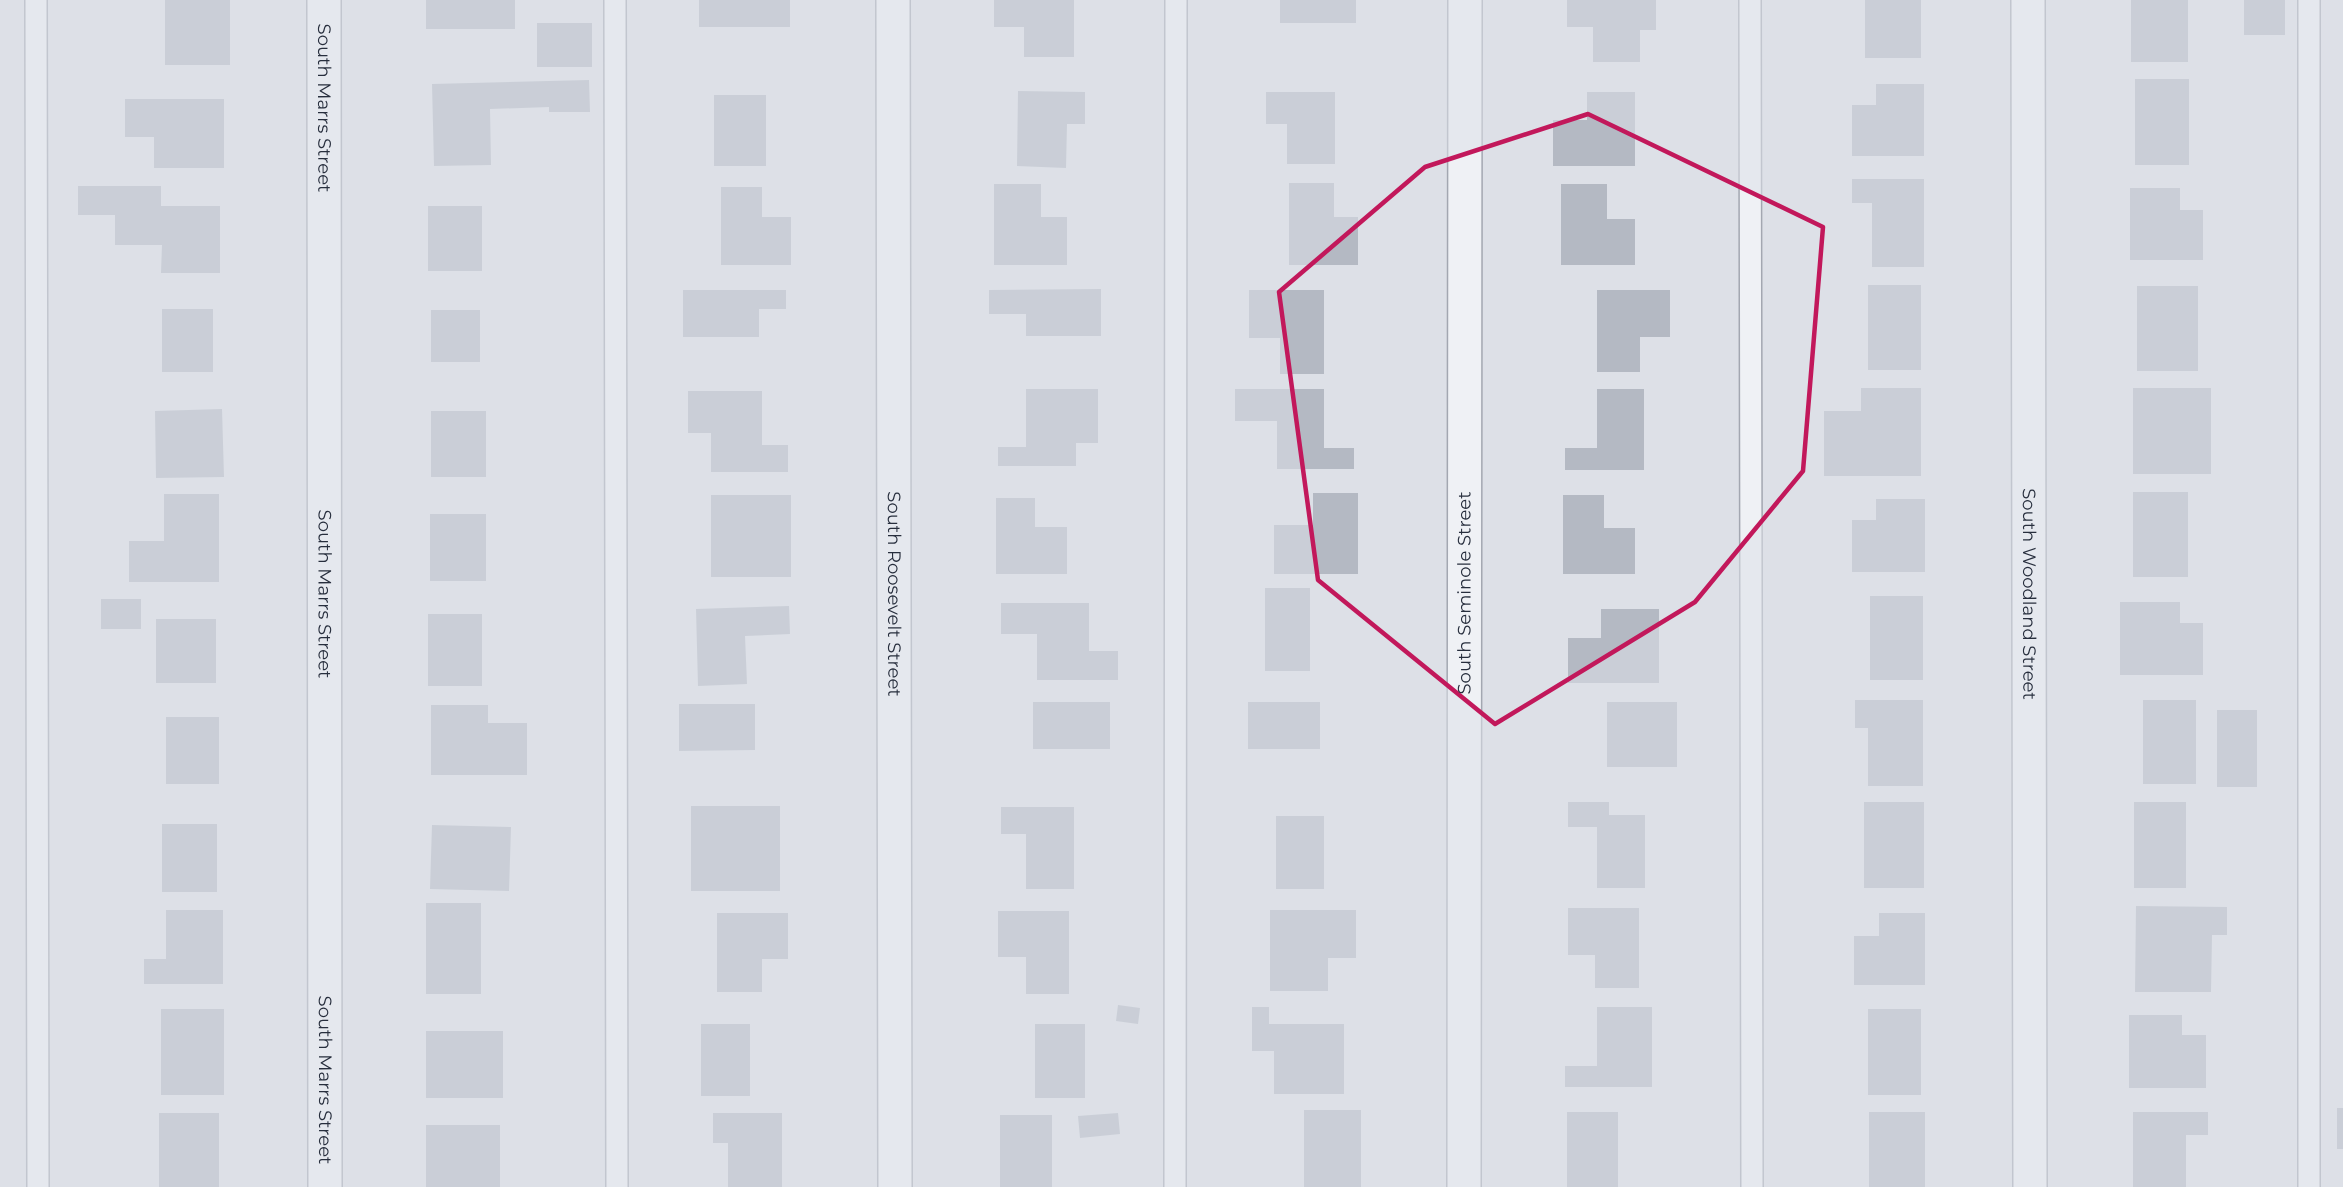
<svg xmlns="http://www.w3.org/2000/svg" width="2343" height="1187" viewBox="0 0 2343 1187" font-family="Montserrat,sans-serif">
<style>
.building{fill:#b4b9c3}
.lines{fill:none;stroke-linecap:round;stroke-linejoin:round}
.service-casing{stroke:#a3a7b1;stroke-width:24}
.minor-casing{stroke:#a3a7b1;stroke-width:36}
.tertiary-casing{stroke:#a3a7b1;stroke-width:36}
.service{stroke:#eff1f5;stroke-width:21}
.minor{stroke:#eff1f5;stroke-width:33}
.tertiary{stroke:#eff1f5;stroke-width:33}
.marked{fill:none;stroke:#c2185b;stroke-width:4.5;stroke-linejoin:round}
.labels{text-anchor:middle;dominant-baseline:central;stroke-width:4.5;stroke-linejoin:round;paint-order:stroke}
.street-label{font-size:18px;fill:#272e3d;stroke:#eceff4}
</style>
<rect width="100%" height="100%" fill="#dde0e7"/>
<path class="building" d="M165,0H230V65H165Z
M426,0H515V29H426Z
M699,0H790V27H699Z
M994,0H1074V57H1024V27H994Z
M1280,0H1356V23H1280Z
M1567,0H1656V30H1640V62H1593V27H1567Z
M1865,0H1921V58H1865Z
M2131,0H2188V62H2131Z
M2244,0H2285V35H2244Z
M537,23H592V67H537Z
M2135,79H2189V165H2135Z
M589,80L590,112H549V107L490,109L491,165L434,166L432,84Z
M1876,84H1924V156H1852V105H1876Z
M1018,91L1085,92V124H1067L1066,168L1017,166Z
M1266,92H1335V164H1287V124H1266Z
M1587,92H1635V166H1553V120H1587Z
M714,95H766V166H714Z
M125,99H224V168H154V137H125Z
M1852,179H1924V267H1872V203H1852Z
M1289,183H1334V217H1358V265H1289Z
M994,184H1041V217H1067V265H994Z
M1561,184H1607V219H1635V265H1561Z
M78,186H161V206H220V273H161L162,245H115V215H78Z
M721,187H762V217H791V265H721Z
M2130,188H2180V210H2203V260H2130Z
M428,206H482V271H428Z
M1868,285H1921V370H1868Z
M2137,286H2198V371H2137Z
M1101,289V336H1026V314H989V290Z
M683,290H786V309H759V337H683Z
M1249,290H1324V374H1280V338H1249Z
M1597,290H1670V337H1640V372H1597Z
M162,309H213V372H162Z
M431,310H480V362H431Z
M1861,388H1921V476H1824V411H1861Z
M2133,388H2211V474H2133Z
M1026,389H1098V443H1076V466H998V447H1026Z
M1235,389H1324V448H1354V469H1277V421H1235Z
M1597,389H1644V470H1565V448H1597Z
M688,391H762V445H788V472H711V433H688Z
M222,409L224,477L156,478L155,411Z
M431,411H486V477H431Z
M2133,492H2188V577H2133Z
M1313,493H1358V574H1274V525H1313Z
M164,494H219V582H129V541H164Z
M711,495H791V577H711Z
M1563,495H1604V528H1635V574H1563Z
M996,498H1035V527H1067V574H996Z
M1876,499H1925V572H1852V520H1876Z
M430,514H486V581H430Z
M1265,588H1310V671H1265Z
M1870,596H1923V680H1870Z
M101,599H141V629H101Z
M2120,602H2180V623H2203V675H2120Z
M1001,603H1089V651H1118V680H1037V634H1001Z
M789,606L790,634L745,636L747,684L698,686L696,609Z
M1601,609H1659V683H1568V638H1601Z
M428,614H482V686H428Z
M156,619H216V683H156Z
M1855,700H1923V786H1868V728H1855Z
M2143,700H2196V784H2143Z
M1033,702H1110V749H1033Z
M1248,702H1320V749H1248Z
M1607,702H1677V767H1607Z
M679,704H755V750L679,751Z
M431,705H488V723H527V775H431Z
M2217,710H2257V787H2217Z
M166,717H219V784H166Z
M1568,802H1609V815H1645V888H1597V827H1568Z
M1864,802H1924V888H1864Z
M2134,802H2186V888H2134Z
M691,806H780V891H691Z
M1001,807H1074V889H1026V834H1001Z
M1276,816H1324V889H1276Z
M162,824H217V892H162Z
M432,825L511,827L509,891L430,889Z
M426,903H481V994H426Z
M2136,906L2227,907V935H2212L2211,992H2135Z
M1568,908H1639V988H1595V955H1568Z
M166,910H223V984H144V959H166Z
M1270,910H1356V958H1328V991H1270Z
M998,911H1069V994H1026V957H998Z
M717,913H788V959H762V992H717Z
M1879,913H1925V985H1854V936H1879Z
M1118,1005L1140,1008L1138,1024L1116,1021Z
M1252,1007H1269V1024H1344V1094H1274V1051H1252Z
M1597,1007H1652V1087H1565V1066H1597Z
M161,1009H224V1095H161Z
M1868,1009H1921V1095H1868Z
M2129,1015H2182V1035H2206V1088H2129Z
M701,1024H750V1096H701Z
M1035,1024H1085V1098H1035Z
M426,1031H503V1098H426Z
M2337,1108H2343V1149H2337Z
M1304,1110H1361V1187H1304Z
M1567,1112H1618V1187H1567Z
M1869,1112H1925V1187H1869Z
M2133,1112H2208V1135H2186V1187H2133Z
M159,1113H219V1187H159Z
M713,1113H782V1187H728V1143H713Z
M1118,1113L1120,1134L1080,1138L1078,1116Z
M1000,1115H1052V1187H1000Z
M426,1125H500V1187H426Z"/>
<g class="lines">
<defs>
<path id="service" d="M36,0L38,1187
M615,0L617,1187
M1750,0L1752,1187
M2309,0V1187
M1175,1187L1176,0"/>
<g id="minor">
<path id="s1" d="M324,0L325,1187"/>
<path id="s2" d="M893,0L895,1187"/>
<path id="s3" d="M2028,0L2030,1187"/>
</g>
<g id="tertiary">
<path id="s4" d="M1464,1187L1465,0"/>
</g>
</defs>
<use href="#service" class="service-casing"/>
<use href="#minor" class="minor-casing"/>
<use href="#tertiary" class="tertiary-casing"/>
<use href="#service" class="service"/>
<use href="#minor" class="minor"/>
<use href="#tertiary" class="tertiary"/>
</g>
<path d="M0 0H2343V1187H0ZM1588,114L1823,227L1803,471L1695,602L1495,724L1318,580L1279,292L1425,167Z" fill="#dde0e7" fill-opacity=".55" fill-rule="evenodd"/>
<path class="marked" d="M1588,114L1823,227L1803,471L1695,602L1495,724L1318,580L1279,292L1425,167Z"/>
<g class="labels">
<g class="street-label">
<text stroke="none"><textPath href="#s1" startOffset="108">South Marrs Street</textPath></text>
<text stroke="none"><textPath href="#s1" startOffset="594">South Marrs Street</textPath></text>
<text stroke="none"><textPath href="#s2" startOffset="594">South Roosevelt Street</textPath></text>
<text stroke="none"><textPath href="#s4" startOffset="594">South Seminole Street</textPath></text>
<text stroke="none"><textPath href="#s3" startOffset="594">South Woodland Street</textPath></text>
<text stroke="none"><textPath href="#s1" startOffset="1080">South Marrs Street</textPath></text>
</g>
</g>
</svg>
